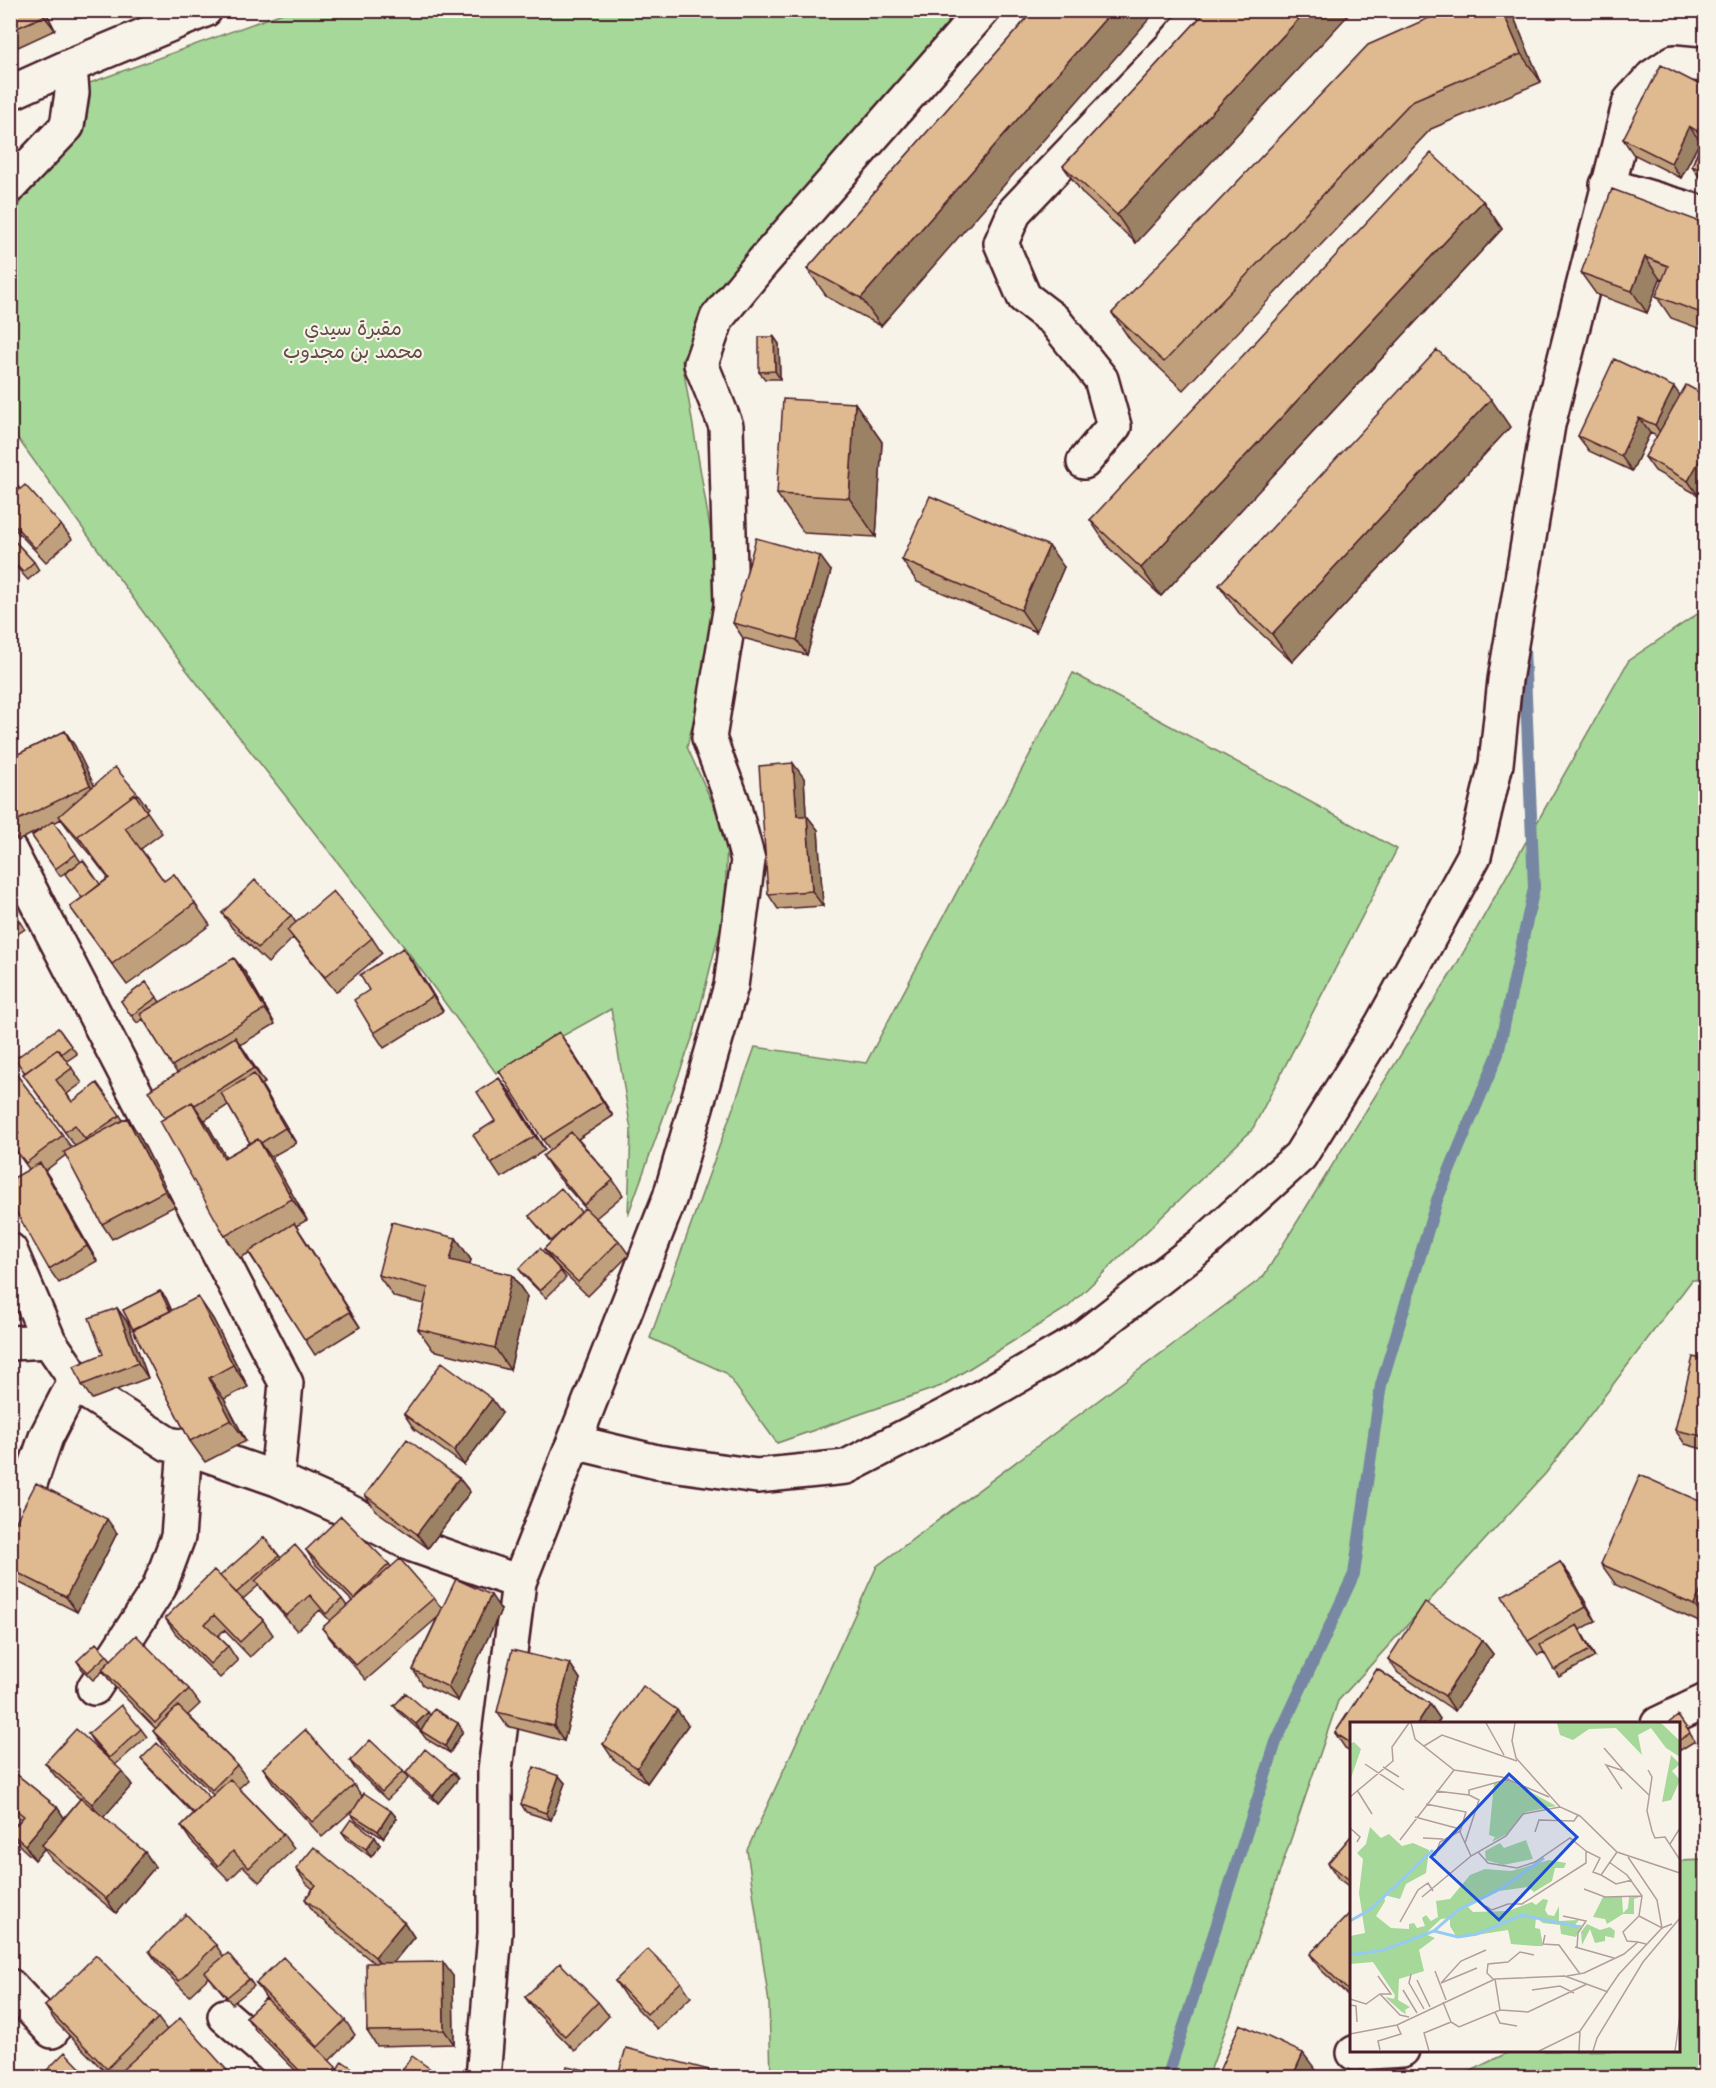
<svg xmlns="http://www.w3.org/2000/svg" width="1716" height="2088" viewBox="0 0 1716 2088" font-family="Mynerve,'Playpen Sans Arabic',sans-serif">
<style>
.green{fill:#a6d899;stroke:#787c62;stroke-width:1.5}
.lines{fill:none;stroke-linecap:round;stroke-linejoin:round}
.stream{stroke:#7786a3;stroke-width:12}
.minor-casing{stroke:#4a1f2b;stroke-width:38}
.minor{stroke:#f7f3e8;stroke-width:33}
.wall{fill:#c0a07c;stroke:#4a1f2b;stroke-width:1.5;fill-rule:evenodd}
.shaded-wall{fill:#9c8265;stroke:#4a1f2b;stroke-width:1.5}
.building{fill:#dfba90;stroke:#4a1f2b;stroke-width:1.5}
.labels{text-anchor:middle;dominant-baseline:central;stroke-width:4.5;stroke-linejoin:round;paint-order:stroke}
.park-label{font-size:20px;fill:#614d46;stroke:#f7f3e8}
.inset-river{fill:none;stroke:#95caf3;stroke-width:3}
.inset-road{fill:none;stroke:#b29e9c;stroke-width:1.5}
.view{fill:#1d4ed8;fill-opacity:0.15;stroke:#1d4ed8;stroke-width:3}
.inset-edge{fill:none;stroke:#4a1f2b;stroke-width:3}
</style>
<rect width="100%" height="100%" fill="#f7f3e8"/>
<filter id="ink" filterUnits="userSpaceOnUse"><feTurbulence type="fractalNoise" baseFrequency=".0167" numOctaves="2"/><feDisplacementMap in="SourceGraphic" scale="12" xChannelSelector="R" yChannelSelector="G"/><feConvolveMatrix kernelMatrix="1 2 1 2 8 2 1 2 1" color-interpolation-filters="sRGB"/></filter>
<g filter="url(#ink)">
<path class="green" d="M288,11H967L722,299L682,360L718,576L708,660L687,747L727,835L725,909L694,1033L628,1215L631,1130L611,1009L496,1073L405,948L167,645L11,429L10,214L77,138L84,85Z
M1705,609V1280H1692L1546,1473L1338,1701L1233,2009L1208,2077H771L769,2003L747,1850L877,1566L1263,1277L1455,967L1629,660Z
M1073,673L1397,849L1252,1130L1068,1307L941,1386L777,1443L726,1373L650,1338L755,1047L866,1063Z
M1705,1860V2077H1458L1511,2051L1678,2050L1679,1861Z"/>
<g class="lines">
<path class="stream" d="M1167,2078L1276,1742L1354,1574L1381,1385L1437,1200L1498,1054L1534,888L1524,648"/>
<defs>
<path id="minor" d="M10,93L70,66L205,10
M1607,185L1706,214
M10,186L67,126L72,93L70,66
M1084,462L1114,426L1101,379L1054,320L1024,297L1001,243L1015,211L1171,47L1203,10
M10,851L286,1383L277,1479L342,1508L413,1545L519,1582
M10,1250L49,1341L82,1389L168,1444L185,1447L277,1479
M10,1343L49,1341
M574,1442L657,1462L757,1476L846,1467L978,1399L1080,1340L1203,1244L1300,1156L1382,1024L1474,856L1496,764L1505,680L1548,425L1630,101L1652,77L1674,62L1706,65
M10,1542L46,1437L76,1379
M94,1688L159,1588L178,1537L185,1447
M1658,1724L1706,1701
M10,1986L52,2031
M225,2016L297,2078
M1354,2053L1402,2050
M483,2078L495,1933V1770L519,1582L670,1197L731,986L748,860L732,800L709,738L731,605L726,426L701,364L717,318L762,263L983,10"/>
</defs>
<use href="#minor" class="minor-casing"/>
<use href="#minor" class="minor"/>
</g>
<path class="wall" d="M10,10H45L55,30L18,47L10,37Z
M85,10H105L86,13Z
M1034,10L881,326L827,297L807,269Z
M1207,10L1136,243L1083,194L1063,166Z
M1447,10H1508L1514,18L1541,82L1431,129L1183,390L1131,341L1112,313Z
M1706,88V182L1702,181L1692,166L1701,142L1700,141L1681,178L1633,154L1623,139Z
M1483,201L1502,229L1161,596L1109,548L1090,520Z
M1706,224V331L1671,318L1656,296L1663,280L1660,279L1647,313L1596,294L1581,273Z
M774,337L779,344L780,379H765L759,372Z
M1680,395L1706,396V482L1698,495L1655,471L1645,457L1657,436L1650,433L1632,471L1589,451L1578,436Z
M855,403L882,442L876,537L804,533L777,494Z
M1510,427L1292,662L1239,613L1219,585Z
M10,477L20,489L61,525L72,539L46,562L10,524Z
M10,536L34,562L39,570L28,580L10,560Z
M902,560L1064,567L1036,632L917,582Z
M831,571L807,655L743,638L733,623Z
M10,593L16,600L10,604Z
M65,731L75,746L94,786L138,794L148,808L146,810L162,833L141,849L164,881L174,874L210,925L127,985L70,907L108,878L92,857L70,831L61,819L54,823L81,862L60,876L32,836L45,827L18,841L10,830V758Z
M804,778L806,816H807L818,830L823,906L778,909L768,894Z
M10,905L25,929L10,939Z
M222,913L291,915L296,923L372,938L382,953L336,992L293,938L268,963L232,928Z
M413,962L443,1011L384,1048L374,1033Z
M245,972L275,1024L240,1045L265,1083L261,1085L296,1143L271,1157L307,1220L296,1226L360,1327L315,1355L249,1253L240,1258L225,1236L165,1118L177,1073L143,1019L137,1023L121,1001L146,982L160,1002ZM228,1105L250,1143L226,1157L205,1120Z
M58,1028L77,1054L67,1061L82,1083L67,1094L72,1102L97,1083L123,1120L138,1133L175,1206L112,1239L102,1224L66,1155L45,1171L97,1261L59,1283L49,1269L29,1169L10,1143L19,1133L10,1123V1066L72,1148L75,1146L23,1074Z
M569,1047L613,1116L578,1139L613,1180L623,1195L596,1218L619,1241L629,1255L588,1296L555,1264L566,1278L546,1298L524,1276L519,1269L554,1263L544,1249L551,1242L529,1216L581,1212L585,1208L553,1171L543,1156L550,1150L543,1140Z
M510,1092L545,1150L501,1178L491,1163L495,1121Z
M456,1238L471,1260L469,1265L512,1275L527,1297L510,1370L433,1350L418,1329L424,1304L394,1297L378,1275Z
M160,1291L166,1298L172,1311L198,1297L213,1319L248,1387L224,1399L246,1441L205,1462L190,1441L123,1310Z
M117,1308L128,1323L148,1378L92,1399L82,1385L103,1354Z
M1706,1360V1450L1685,1444L1675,1430Z
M502,1413L464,1465L414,1429L404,1414Z
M459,1478L470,1492L428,1548L375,1510L365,1495Z
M1706,1504V1625L1616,1585L1601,1564Z
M10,1533H117L77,1612L10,1578Z
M264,1537L281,1558L342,1599L347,1606L352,1601L316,1565L306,1550L389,1564L391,1567L434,1598L442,1609L501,1610L458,1701L423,1685L413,1670L437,1618L366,1680L333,1642L322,1628L330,1621L320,1610L297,1631L266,1595L259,1585L243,1599L263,1620L273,1635L250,1657L224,1630L218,1636L228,1646L238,1661L220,1678L175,1633L165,1618L223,1579Z
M1560,1562L1571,1577L1596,1621L1580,1630L1595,1657L1559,1677L1544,1652L1538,1655L1528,1641Z
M1482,1640L1493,1654L1455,1711L1398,1673L1388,1659Z
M107,1655L111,1660L189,1689L200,1704L188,1715L237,1765L248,1780L239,1788L283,1834L294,1849L259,1882L243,1866L229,1880L191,1841L181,1826L193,1814L147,1766L141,1759L210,1798L213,1795L164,1746L153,1731L156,1729L112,1684L103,1671L93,1680L82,1669L77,1661Z
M570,1664L580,1679L564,1741L507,1726L497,1712Z
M1377,1669L1430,1704L1440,1719L1437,1724H1352V1752L1345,1748L1335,1733Z
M394,1706L430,1715L463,1731L450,1753L426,1739L421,1732L400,1713Z
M1678,1716L1695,1741L1679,1751L1678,1724Z
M688,1725L647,1783L613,1759L603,1744Z
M141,1729L147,1737L115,1765L132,1785L103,1817L145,1852L155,1867L116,1913L52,1860L44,1849L35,1860L21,1847L10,1832L21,1819L10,1811V1769L57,1807L64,1818L80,1799L56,1777L45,1763L107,1757L93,1742L88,1734Z
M350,1761L403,1771L408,1779L387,1800L355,1769Z
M263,1768L354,1785L362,1796L391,1811L397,1818L383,1838L356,1821L351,1814L354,1809L322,1837L273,1783Z
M453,1772L458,1779L438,1803L411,1780L406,1773Z
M559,1776L565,1783L551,1820L526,1812L521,1804Z
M342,1832L380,1845L371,1857L347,1839Z
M1352,1835V1889L1338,1878L1328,1863Z
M296,1869L404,1922L414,1937L393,1963L453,1976L454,2044L377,2046L367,2031L374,1963L315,1914L305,1899L313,1889L306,1883Z
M1352,1911V1999L1320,1969L1310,1954Z
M216,1945L223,1956L249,1979L254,1986L232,2004L209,1977L189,1996L159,1965L149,1951Z
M615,1981L681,1982L691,1997L657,2029L625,1996Z
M256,1983L345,2020L355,2035L329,2061L337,2069L367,2078H303L257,2032L246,2017L266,1998Z
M525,1997L598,2002L609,2016L575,2051L536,2012Z
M45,2006L158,2018L167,2030L234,2078H127L125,2075L123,2078H111L55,2021Z
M10,2041L18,2052L10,2059Z"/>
<path class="shaded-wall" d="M42,10H45L55,30L44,16Z
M1113,10H1157L881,326L861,298Z
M1307,10H1353L1136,243L1117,215Z
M1502,10H1508L1514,18L1541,82L1521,54Z
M1706,115V143L1697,131Z
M1689,126L1700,141L1681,178L1671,163Z
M1483,201L1502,229L1161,596L1141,568Z
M1645,257L1660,279L1647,313L1632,291Z
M774,337L779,344L780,379L775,371Z
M1674,387L1684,401L1665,440L1655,425Z
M1491,399L1510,427L1292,662L1272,634Z
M855,403L882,442L876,537L849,498Z
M1639,418L1650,433L1632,471L1621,456Z
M1706,449V482L1698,495L1688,481Z
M1049,546L1064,567L1036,632L1021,610Z
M820,556L831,571L807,655L797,640Z
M65,731L75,746L101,799L90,785Z
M793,763L804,778L807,831L797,816Z
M807,816L818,830L823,906L812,891Z
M10,905L25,929L10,908Z
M403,948L413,962L443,1011L433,996Z
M234,958L245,972L275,1024L265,1009Z
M559,1032L569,1047L613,1116L603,1102Z
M235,1037L245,1051L265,1083L254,1068Z
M254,1074L264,1089L296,1143L285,1128Z
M499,1078L510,1092L545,1150L535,1136Z
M192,1102L207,1124L239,1180L224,1158Z
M127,1118L138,1133L175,1206L165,1191Z
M258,1139L273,1160L307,1220L292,1199Z
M40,1163L50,1178L97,1261L87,1246Z
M294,1223L304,1238L360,1327L350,1312Z
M456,1238L471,1260L465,1282L450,1260Z
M512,1275L527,1297L510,1370L495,1348Z
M160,1291L166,1298L175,1318L170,1311Z
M198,1297L213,1319L248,1387L233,1365Z
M117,1308L128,1323L148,1378L138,1363Z
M209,1378L224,1399L246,1441L231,1420Z
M492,1399L502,1413L464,1465L454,1451Z
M459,1478L470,1492L428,1548L417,1534Z
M107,1519L117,1533L77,1612L66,1597Z
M1560,1562L1571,1577L1596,1621L1586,1607Z
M1706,1580V1622L1694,1605Z
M491,1595L501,1610L458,1701L448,1687Z
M1577,1625L1582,1633L1595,1657L1590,1650Z
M1482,1640L1493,1654L1455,1711L1445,1696Z
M570,1664L580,1679L564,1741L554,1726Z
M1430,1704L1440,1719L1437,1724H1417Z
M677,1710L688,1725L647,1783L637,1768Z
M428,1712L433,1719L421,1732L416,1724Z
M458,1723L463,1731L450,1753L445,1746Z
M122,1771L132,1785L102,1819L92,1804Z
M453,1772L458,1779L438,1803L433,1796Z
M559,1776L565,1783L551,1820L546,1813Z
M57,1807L67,1822L42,1845L44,1849L35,1860L25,1845Z
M391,1811L397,1818L383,1838L378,1831Z
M375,1837L380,1845L371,1857L366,1849Z
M145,1852L155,1867L116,1913L106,1899Z
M404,1922L414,1937L385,1972L375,1957Z
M443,1962L453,1976L454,2044L444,2030Z
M1303,2053L1319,2074L1317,2078H1292Z
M709,2070L714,2078H707Z"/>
<path class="building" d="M10,10H42L44,16L10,31Z
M1034,10H1113L861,298L807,269Z
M1207,10H1307L1117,215L1063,166Z
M1447,10H1502L1521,54L1412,101L1164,362L1112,313L1368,45Z
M1661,65L1706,88V115L1697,131L1689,126L1671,163L1623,139Z
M1706,132V172L1692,166Z
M1431,153L1483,201L1141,568L1090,520Z
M1612,189L1706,224V315L1656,296L1668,266L1645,257L1632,291L1581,273Z
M759,337H774L775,371L759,372Z
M1437,350L1491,399L1272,634L1219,585Z
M1614,359L1674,387L1655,425L1639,418L1621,456L1578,436Z
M1686,385L1706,396V449L1688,481L1645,457Z
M783,399L855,403L849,498L777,494Z
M10,477L15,483L10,487Z
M25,485L61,525L35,548L10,520V498Z
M930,496L1049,546L1021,610L902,560Z
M10,536L34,562L23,572L10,559Z
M756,538L820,556L797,640L733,623Z
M65,731L90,785L10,824V758Z
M793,763L797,816H807L812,891L768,894L759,766Z
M115,767L138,794L136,796L135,794L78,836L82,842L59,816Z
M135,794L147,812L125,828L164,881L174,874L195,903L112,964L70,907L109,878L78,836Z
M53,821L76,854L55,869L32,836Z
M83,860L100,884L82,898L65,874Z
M255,880L291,915L258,948L222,913Z
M333,891L372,938L325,977L287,930Z
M403,948L433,996L374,1033L354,1000L369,990L360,975Z
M234,958L265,1009L172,1066L140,1014Z
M146,982L157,997L131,1016L121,1001Z
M58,1028L71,1046L61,1054L58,1049L25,1073L15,1059Z
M559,1032L603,1102L543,1140L499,1071Z
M235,1037L254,1068L195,1105L192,1102L165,1118L148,1091Z
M58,1049L72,1068L56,1080L72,1102L97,1083L120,1115L85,1139L75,1125L65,1132L23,1074Z
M10,1066L63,1135L26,1163L10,1143V1139L19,1133L10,1121Z
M254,1074L285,1128L261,1143L258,1139L250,1143L221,1093Z
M499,1078L535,1136L491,1163L473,1135L495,1121L477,1092Z
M192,1102L224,1158L258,1139L292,1199L225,1236L160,1121Z
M127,1118L165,1191L102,1224L64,1152Z
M571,1132L613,1180L584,1205L543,1156Z
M40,1163L87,1246L49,1269L10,1201V1180Z
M561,1188L581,1212L551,1241L529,1216Z
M585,1208L619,1241L578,1282L544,1249Z
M392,1222L456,1238L450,1260L512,1275L495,1348L418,1329L428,1288L378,1275Z
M294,1223L350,1312L305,1340L249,1252Z
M540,1248L561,1271L540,1291L519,1269Z
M160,1291L170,1311L133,1329L123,1310Z
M198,1297L233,1365L209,1378L231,1420L190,1441L133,1330Z
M117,1308L138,1363L82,1385L74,1366L103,1354L89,1318Z
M1693,1357L1706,1360V1437L1675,1430Z
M442,1362L492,1399L454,1451L404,1414Z
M407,1439L459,1478L417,1534L365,1495Z
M1640,1475L1706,1504V1580L1694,1605L1601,1564Z
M36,1483L107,1519L66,1597L10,1569V1533Z
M341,1516L389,1564L354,1599L306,1550Z
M264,1537L279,1556L236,1593L220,1576Z
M295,1545L342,1599L326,1614L310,1595L286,1616L255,1581Z
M400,1559L434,1598L356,1665L322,1628Z
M1560,1562L1586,1607L1528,1641L1502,1596Z
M214,1570L263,1620L240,1642L214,1615L205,1624L228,1646L210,1664L165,1618Z
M456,1579L491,1595L448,1687L413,1670Z
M1425,1602L1482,1640L1445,1696L1388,1659Z
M1577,1625L1590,1650L1554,1670L1540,1645Z
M136,1635L189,1689L155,1723L102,1669Z
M96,1643L107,1655L88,1672L77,1661Z
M512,1650L570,1664L554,1726L497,1712Z
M1377,1669L1430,1704L1417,1724H1352V1744L1335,1733Z
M643,1686L677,1710L637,1768L603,1744Z
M406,1693L428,1712L416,1724L394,1706Z
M121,1705L141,1729L109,1758L88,1734Z
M178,1706L237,1765L212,1790L153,1731Z
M434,1709L458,1723L445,1746L421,1731Z
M1678,1716L1690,1733L1678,1741V1724H1667Z
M76,1729L122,1771L92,1804L45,1763Z
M305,1730L354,1785L312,1822L263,1768Z
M370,1740L403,1771L382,1792L350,1761Z
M157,1743L210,1798L194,1813L141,1759Z
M425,1749L453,1772L433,1796L406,1773Z
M534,1767L559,1776L546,1813L521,1804Z
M10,1769L57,1807L25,1845L10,1832L24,1816L10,1805Z
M230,1779L283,1834L249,1868L233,1851L218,1866L181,1826Z
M364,1793L391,1811L378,1831L351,1814Z
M81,1798L145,1852L106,1899L42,1845Z
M351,1819L375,1837L366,1849L342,1832Z
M1352,1835V1882L1328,1863Z
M314,1847L404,1922L375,1957L305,1899L316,1885L296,1869Z
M1352,1911V1994L1310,1954Z
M186,1914L216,1945L179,1981L149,1951Z
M648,1949L681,1982L647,2014L615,1981Z
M228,1953L249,1979L227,1997L205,1972Z
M96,1955L158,2018L107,2069L45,2006Z
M283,1957L345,2020L318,2047L256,1983Z
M443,1962L444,2030L367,2031L366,1963Z
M560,1963L598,2002L565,2036L525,1997Z
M266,1998L336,2067L327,2078H307L246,2017Z
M180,2018L234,2078H150L148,2075L146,2078H128L122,2070Z
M1240,2024L1303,2053L1292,2078H1216Z
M626,2048L709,2070L707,2078H617Z
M65,2052L88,2076L86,2078H39Z
M412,2056L439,2075L437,2078H407L400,2073Z
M342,2061L367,2078H332Z
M567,2066L617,2077L564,2078Z"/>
</g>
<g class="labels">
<g class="park-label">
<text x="353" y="329">مقبرة سيدي<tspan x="353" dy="23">محمد بن مجدوب</tspan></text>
</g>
</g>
<g transform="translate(1350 1722)">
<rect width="330" height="330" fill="#f7f3e8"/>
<path d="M207,1H311L330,19V35L316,26L301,6L288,13L292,33L266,6L239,7L223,18L210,13ZM4,20L11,27L0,59V22ZM321,33L330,42L322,49L330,58L321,78L312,80ZM159,58L206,84L176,90L157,112L142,120L145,115L139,113L144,61ZM20,105L31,116L39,112L52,124L63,121L79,128L76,151L56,162L50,177L34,173L35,179L26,194L41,206L59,207V202L64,201L67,206L75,204L72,196L76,193L81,199L88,195L86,179L100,177L120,153L135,147L161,149L199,138L216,141L214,146H205L202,159L184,170L178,165L149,169L118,185L123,190L158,189L182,180L186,183L193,177L198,178L195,188L198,193L204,194L209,184V199L229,198L225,203H232L226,215L211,212L210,203L193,201L186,196L185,206L190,207L193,224H185L161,222L158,208L107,216L100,204V196L91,197L75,212L85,216L69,228L74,249L49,257L48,278L60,285L55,288L56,292L52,290L35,275L44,277L45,273L23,240L0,242V214L15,211L9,171L13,137L7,131L16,122ZM176,118L183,137L153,143L136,138L135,129L150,121L154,126ZM253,175H272L273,191L278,186L279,175H290L284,177V192H273L257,202L255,197L243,195ZM237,202L250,208L260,205L265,209L264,216L255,214V219L245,221L240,207L232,223L231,210Z" fill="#a6d899"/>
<path class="inset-river" d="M0,199L21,187L83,128M84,209L108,215L127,212L172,193L230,205M0,233L34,228L84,209L108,188L154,165L194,136"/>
<path class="inset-road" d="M61,1L65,17L104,48L152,55L199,75M136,1L154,33M165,1L162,19L166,36L210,85L230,94L267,130L330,151M74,24L92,13L167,39M254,26L275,50M15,42L54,68M33,45L49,55M298,48L302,55L297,89L302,109L305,116L315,115L330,138M272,67L256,43L274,49L299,73M7,68L22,92M86,69L119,73M0,75L43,39L42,25L59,1M76,82L116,90L110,110L115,121M65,95L110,107M0,106L10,115L7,120M185,110L189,98L224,99L228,93M73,116L93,117M50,118L104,48M320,122L330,106M128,130L138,141L167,146L185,140L220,116L236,129M267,130L251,153L266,162L282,158M85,134L90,120L110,109M121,134L115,121L129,78L119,73V68L159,57M278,135L307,178L312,206L289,194M259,140L277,153L292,174L289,194L273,210L277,219L288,220M234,167L255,175L292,174M72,175L121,134L156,114L173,92L210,85M136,184L142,188L158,182H172L236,141V129L250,136L243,150L251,153M213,194L236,199L228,211L227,226M50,200L68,168L78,161L83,169M195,213L193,222L209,223L230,252M225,225L264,236M127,246L91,261L111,239L136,228M85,249L96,278M61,252L59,261L74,287M28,254L41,272H31M217,254L234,251L274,232L288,220L296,222M145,257L150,288M67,258L80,285M144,258L137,251L138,242L158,240L170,230L184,233M53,268L67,291M182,268L210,264L224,271M0,277L16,282L30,272L50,293L59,295M0,283L6,284L7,300M145,290L150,301L167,304M101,300L109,305L150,288L178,290L237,262M0,312L47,303L145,257L215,254L258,270M30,328L28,319L51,312L47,303M79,329L74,311L101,300L93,280M189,329L230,309M229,329L230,309L269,252L312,206L322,202M243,329L247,316L293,240L330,196M325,329L330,293"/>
<path class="view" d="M159,52L227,115L149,198L81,135Z"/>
<rect width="330" height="330" class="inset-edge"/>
</g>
<rect width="1716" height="2088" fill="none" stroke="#f7f3e8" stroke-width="36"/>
<rect x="18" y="18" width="1680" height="2052" fill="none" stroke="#4a1f2b" stroke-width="2" filter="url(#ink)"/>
</svg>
